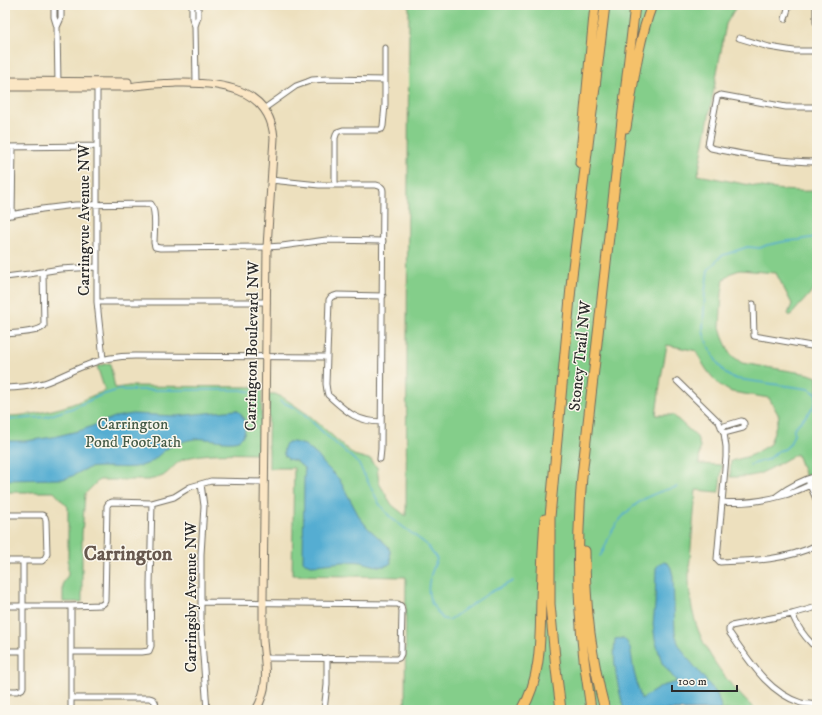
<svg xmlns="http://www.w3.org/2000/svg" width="822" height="715" viewBox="0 0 822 715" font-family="'IM FELL DW Pica',serif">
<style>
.green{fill:#84ce8a;stroke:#587c5a}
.water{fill:#55add2;stroke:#406c7e}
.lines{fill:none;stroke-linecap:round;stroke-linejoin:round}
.stream{stroke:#55add2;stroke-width:1.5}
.street-casing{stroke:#6f6a5e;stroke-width:7}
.secondary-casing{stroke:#6f6a5e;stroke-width:9}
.highway-casing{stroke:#6f6a5e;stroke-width:11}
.street{stroke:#fff;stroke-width:5}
.secondary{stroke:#fbe6c4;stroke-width:7}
.highway{stroke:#f5c16b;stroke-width:9}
.labels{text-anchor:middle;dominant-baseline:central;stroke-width:3;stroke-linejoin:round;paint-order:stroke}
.street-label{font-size:16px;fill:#2b2b2b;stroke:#fbf7ec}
.park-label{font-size:16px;fill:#465c48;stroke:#fbf7ec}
.district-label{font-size:20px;font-weight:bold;fill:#67584e;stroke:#fbf7ec}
</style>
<rect width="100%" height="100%" fill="#fbf7ec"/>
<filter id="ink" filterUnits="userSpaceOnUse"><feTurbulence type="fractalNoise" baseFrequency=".025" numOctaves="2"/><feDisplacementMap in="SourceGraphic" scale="8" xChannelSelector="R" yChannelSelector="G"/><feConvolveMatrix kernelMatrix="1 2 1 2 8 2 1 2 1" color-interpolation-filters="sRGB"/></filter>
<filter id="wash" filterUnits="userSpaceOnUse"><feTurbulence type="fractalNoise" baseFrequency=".012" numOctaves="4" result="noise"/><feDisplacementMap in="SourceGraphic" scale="16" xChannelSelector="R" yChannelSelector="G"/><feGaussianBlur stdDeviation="0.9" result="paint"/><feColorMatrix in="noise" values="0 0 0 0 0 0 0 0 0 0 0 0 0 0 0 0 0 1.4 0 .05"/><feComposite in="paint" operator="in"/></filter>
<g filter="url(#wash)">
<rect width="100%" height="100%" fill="#ede0be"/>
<path class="green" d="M409,5H737L726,24L698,175C737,182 777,193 817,191V286L790,316L788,314L792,304L776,273L740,270L731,273L724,280L722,293L720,327L724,340L731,355L742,363L809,374L817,377V472L805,476L797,454C785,459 774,468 761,473C751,477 741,477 730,477L731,461L750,456L770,444L779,416L769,398L732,392C728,391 725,388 721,386C710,376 702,365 697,351L667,345L661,378L656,415H673L697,437L700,446L699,464L722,465L719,492L696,490L689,570C688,616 701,647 730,683C738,692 746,702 756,710H405L406,577L292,575L294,468H269V449L268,445L269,396L270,394H275L284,398L309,415L354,455L372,460V463L377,467L379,483L392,505L406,516Z
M110,363L115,388L129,386L262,387L261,454C239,454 202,451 182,460C174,464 170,472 163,476C158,478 153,479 148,480H99L85,494L82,534V602H63V583L68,575V507L54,492H5V416C26,416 47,412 67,406C80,402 92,395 105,391L97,366Z"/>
<path class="water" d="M237,410C237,411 241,413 241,414C246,421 247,434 240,439C233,444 213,439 204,439C199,438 194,439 189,440C180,442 171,445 164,451C158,455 153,462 147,464C133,471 105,465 89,468C81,470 75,476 67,478C64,479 61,479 58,479L5,480V441H26L53,437L82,430L115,417L133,414L176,416Z
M289,442H293L305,445L318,456L324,464L339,479L360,518L368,528L388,546L390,551L391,563C383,570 371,564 361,562C345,560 328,565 311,565L305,563L303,561L304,477L305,469L296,461L288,459L284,455C283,450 284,444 289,442Z
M663,562L668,563L671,568L673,576L675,632L678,643L686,656L717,694L722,710H624C618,686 612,663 615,639C620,638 624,638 627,642C632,649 632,663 634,672C636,681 639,690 641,699L662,686L677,682L662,663L655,639L653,624L655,605L656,568L660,563Z"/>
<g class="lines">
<path class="stream" d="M280,401L295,408L310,420L327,436L358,463L380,505L391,518L426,544L437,559C431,573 424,589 432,604C435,609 439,614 443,619L449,620L489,593L513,581
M5,420L45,417L73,408L99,396L118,390H241L252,392
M750,465L769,459L778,451L785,449L790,444L794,434V428C800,422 822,403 815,393C814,392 810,390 809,389L737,379C735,378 731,377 729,376C718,368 705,342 703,330L705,292L708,270L721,256L747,247L760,248L767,245L787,241L799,240L803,239L817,237
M600,556C605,550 606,543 609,537C623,509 647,493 677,487"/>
</g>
</g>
<g filter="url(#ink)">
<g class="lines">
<defs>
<path id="street" d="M54,5V17L57,27L58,84
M192,5V18L195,26
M785,19L789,5
M816,22V5
M57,27L61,18V5
M739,38L769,47L794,51H817
M196,83L195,26L198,17V5
M97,84V302L103,359
M817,107H786L721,95L717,97L708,145L711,148C746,155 781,162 817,162
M265,108L296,86L307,82L312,80L327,79L385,80
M5,147L97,146
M271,180L319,185H376C380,186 383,187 383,191L381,449L380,459
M335,185V138L337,132L343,130H379L382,129L383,126L385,105V48
M12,215L13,147
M5,216L42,209L75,205L151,204C157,211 154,233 154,243L155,247L160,248L267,247L282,246L326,240L383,241
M5,277L29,274L60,269L97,267
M97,302H267
M753,304L754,336L817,347
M5,334C15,333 37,333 44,326L43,272
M677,381L719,422L724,433L726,447V457L717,559L720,562C753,561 787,560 817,545
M5,388C18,388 32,386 44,383C59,378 72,370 87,365C103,358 118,356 135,356L327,357
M381,422C355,421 347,412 328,395L327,391L326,384L329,300L331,297L337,295L383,296
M721,427L741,421H742L744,423V427L743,428L724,433
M809,483L817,501
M201,484L204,506L201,554V628L207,710
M777,496C789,487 802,480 817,476
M722,502C743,504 764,501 785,495C796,492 806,486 817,483
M5,515H42L45,517L46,521L47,554L45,558L42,561H5
M201,602L395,604H398L401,606L402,611L401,654L399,658L396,659L264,658
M5,606H71L101,605L104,603L105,601L107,506L109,503L112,502L152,503L174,497L190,487L211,481L264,482
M817,607L792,614L731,626L729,629V632C749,660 767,692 801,703C806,704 812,704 817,705
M792,614C797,626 803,635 812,644H817
M5,651H23
M71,652H142L149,651L151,646L150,585L152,503
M5,691H17L22,689L23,687V561
M71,698H149C156,699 156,704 156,710
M71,710V606
M324,710L327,685V658"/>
<path id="secondary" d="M5,81L128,82
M5,87H130C145,84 160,84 176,83C217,82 270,86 274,138L267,247L263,602C263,615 263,627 263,640C265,666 270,686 256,710"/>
<path id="highway" d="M626,128C633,87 637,44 652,5
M580,163L595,5
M585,551C585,605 591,658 605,710
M522,710C542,677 540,636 541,599C542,572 543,545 545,519
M561,710L556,669L550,604V517L572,276L605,5
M591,710C589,693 586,676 584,659C577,598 577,537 582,476L635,5"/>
</defs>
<use href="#street" class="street-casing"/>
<use href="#secondary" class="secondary-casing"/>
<use href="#highway" class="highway-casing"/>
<use href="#street" class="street"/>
<use href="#secondary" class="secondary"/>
<use href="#highway" class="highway"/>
</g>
</g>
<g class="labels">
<g class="street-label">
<text transform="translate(84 220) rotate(-90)">Carringvue Avenue NW</text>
<text transform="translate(252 346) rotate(-89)">Carrington Boulevard NW</text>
<text transform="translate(580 356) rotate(-84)">Stoney Trail NW</text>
<text transform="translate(191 597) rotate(-90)">Carringsby Avenue NW</text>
</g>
<g class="park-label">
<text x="133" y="424">Carrington<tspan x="133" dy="18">Pond FootPath</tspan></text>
</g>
<g class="district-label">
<text x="128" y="554">Carrington</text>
</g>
</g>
<rect width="822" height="715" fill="none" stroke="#fbf7ec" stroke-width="20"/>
<path d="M672 685v6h65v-6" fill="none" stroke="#2b2b2b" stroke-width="2"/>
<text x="678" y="685" font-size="12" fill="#2b2b2b" stroke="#fbf7ec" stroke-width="3" paint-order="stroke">100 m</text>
</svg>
